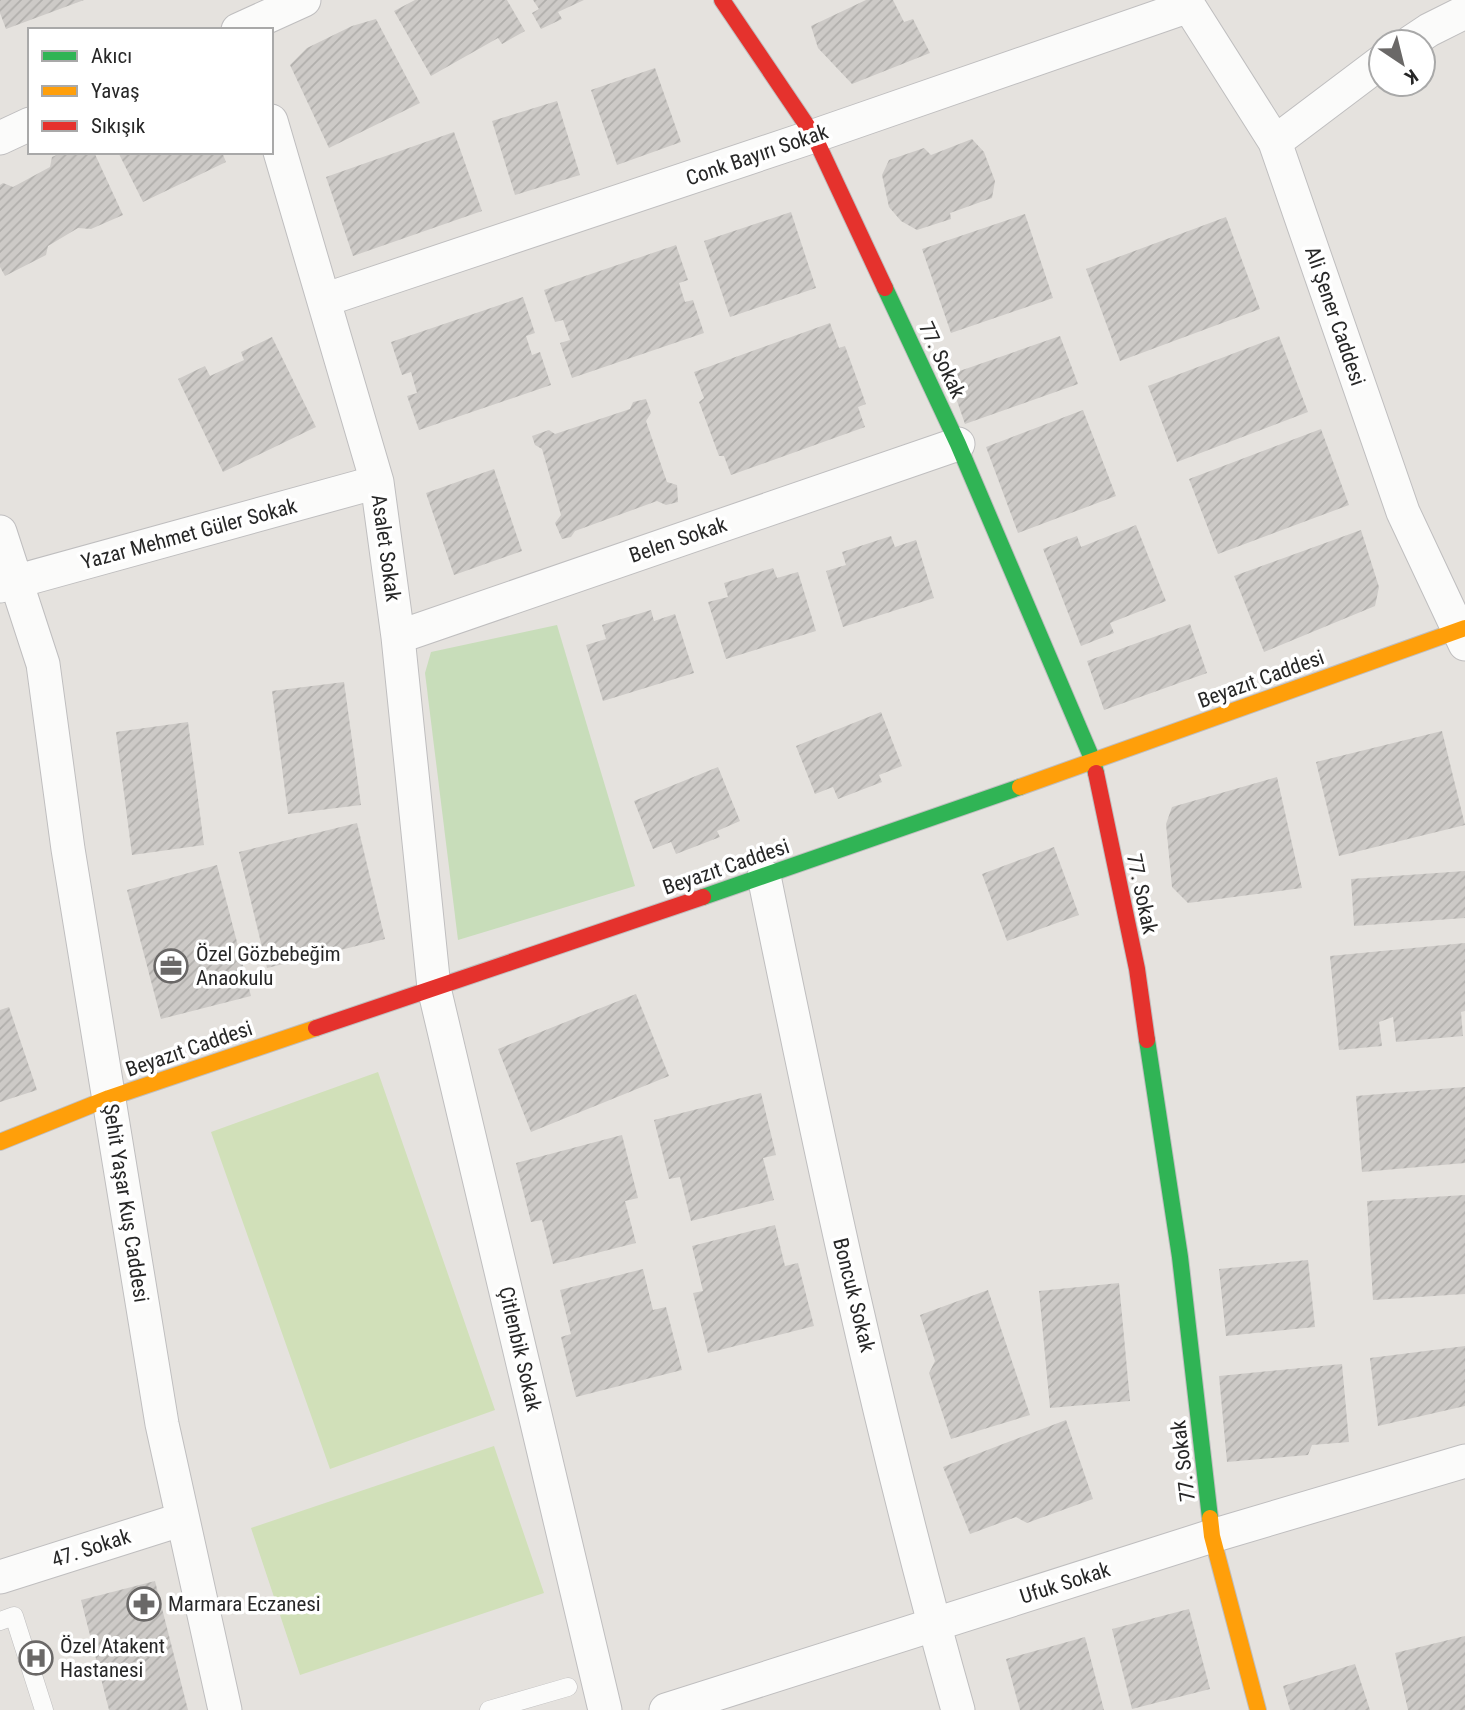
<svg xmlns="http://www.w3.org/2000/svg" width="1465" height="1710" viewBox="0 0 1465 1710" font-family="'Roboto Condensed',sans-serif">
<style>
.park{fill:#c8ddba}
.pitch{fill:#d1e0b9}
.building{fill:url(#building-hatch)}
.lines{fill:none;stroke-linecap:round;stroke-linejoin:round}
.lane-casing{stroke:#bfbebf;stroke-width:19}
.street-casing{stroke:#bfbebf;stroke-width:35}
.fast-casing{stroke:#bfbebf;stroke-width:18}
.slow-casing{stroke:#bfbebf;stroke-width:18}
.jam-casing{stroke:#bfbebf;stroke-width:18}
.lane{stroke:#fbfbfa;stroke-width:18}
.street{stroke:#fbfbfa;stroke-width:33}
.fast{stroke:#30b455;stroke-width:16}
.slow{stroke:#ff9f0a;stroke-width:16}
.jam{stroke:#e5322d;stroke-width:16}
.labels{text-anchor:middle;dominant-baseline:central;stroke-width:7;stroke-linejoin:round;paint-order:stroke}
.street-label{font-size:21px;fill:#272727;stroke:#fff}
.poi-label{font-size:21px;fill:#272727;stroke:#fff;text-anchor:start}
</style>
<defs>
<pattern id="building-hatch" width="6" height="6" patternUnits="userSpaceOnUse" patternTransform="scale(1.75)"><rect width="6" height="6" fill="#cdcac7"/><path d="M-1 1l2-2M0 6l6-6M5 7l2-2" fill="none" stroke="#b0aeab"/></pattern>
</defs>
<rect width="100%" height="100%" fill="#e5e2de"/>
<path class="park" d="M557,625L635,886L458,940L425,673L431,652Z"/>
<path class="pitch" d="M378,1072L495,1410L330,1469L211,1132Z
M494,1446L544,1593L300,1675L251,1528Z"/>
<path class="building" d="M0,0H84L6,29L0,13Z
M415,0H507L525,31L502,44L498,38L431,76L394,11Z
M533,0H584L558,12L562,19L541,29L532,13L539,9Z
M866,0H893L904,22L913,19L930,53L852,84L818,48L811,26Z
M376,19L420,103L329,148L290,65L307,48L352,26Z
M655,68L681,142L617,165L591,90Z
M557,101L580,175L515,195L492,121Z
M454,132L482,211L353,256L326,177Z
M972,139L984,152L995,181L992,198L950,213L951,219L917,230L901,221L889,207L882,175L889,160L924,148L931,155Z
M63,152H94L123,215L91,229L78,228L48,246L46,255L5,276L0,267V185L3,183L13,187L50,167L52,157Z
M118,152H222L226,162L143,202Z
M791,212L816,288L730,317L704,241Z
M1025,214L1053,298L951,333L922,249Z
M1226,217L1260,309L1120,361L1086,269Z
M676,245L688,280L679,283L685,302L693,300L704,333L572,378L560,343L570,340L563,320L555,322L544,290Z
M523,297L535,333L526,336L532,355L540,352L551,385L419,430L407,396L417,393L411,372L402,375L391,342Z
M830,323L839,348L845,346L866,404L858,407L865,427L731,475L724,456H719L699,402L704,398L694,372Z
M1060,336L1078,384L965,424L948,375Z
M1279,336L1308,412L1177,462L1148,386Z
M272,337L316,427L223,472L178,379L205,366L210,376L244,360L241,352Z
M646,399L651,413L646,421L667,482L677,485L678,502L666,505L657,501L575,531L571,537L562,539L555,523L561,515L542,449L535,445L532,436L549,430L555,434L630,409L633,402Z
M1083,410L1116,496L1018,533L986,447Z
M1321,429L1349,505L1218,554L1189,479Z
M494,469L522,551L454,575L426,493Z
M1136,525L1166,601L1110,623L1114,633L1081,646L1043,549L1077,536L1081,547Z
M1361,530L1379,587L1375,606L1264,652L1234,576Z
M891,536L895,547L916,540L934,598L843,627L826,571L846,565L842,552Z
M773,568L777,578L798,572L816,631L726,659L708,602L728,597L724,583Z
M651,610L654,621L675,614L694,673L603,701L586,645L606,639L602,625Z
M1190,624L1207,673L1104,710L1087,661Z
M344,682L361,805L288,814L272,691Z
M881,712L902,766L879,775L882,782L838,799L833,787L815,794L796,746Z
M188,722L204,845L132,855L116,732Z
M1442,731L1465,825L1339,856L1316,762Z
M718,767L740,821L717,831L720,837L676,854L671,842L653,849L634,801Z
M1277,777L1302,888L1188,903L1172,887L1166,824L1172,807Z
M357,823L385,939L267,968L239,852Z
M1054,847L1079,915L1007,941L982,874Z
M217,865L251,996L161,1019L127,890Z
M1465,871V918L1354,926L1351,879Z
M1465,943V1011L1461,1012L1463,1036L1396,1042L1393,1017L1379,1022L1382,1046L1339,1050L1330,956Z
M636,994L669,1076L531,1132L498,1049Z
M9,1007L37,1090L0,1102V1010Z
M1465,1087V1163L1362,1172L1356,1096Z
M761,1093L776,1155L763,1158L774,1200L691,1221L680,1177L669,1179L654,1120Z
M622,1135L638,1198L625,1201L636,1243L553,1264L542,1220L531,1222L516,1163Z
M1465,1195V1294L1373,1300L1367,1201Z
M775,1225L785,1266L798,1263L814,1326L708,1353L693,1293L703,1291L692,1246Z
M1308,1260L1315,1327L1226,1336L1219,1269Z
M643,1269L653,1310L666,1307L682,1370L576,1397L561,1337L571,1334L560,1290Z
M1119,1283L1130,1401L1050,1408L1039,1291Z
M988,1290L1030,1415L951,1439L929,1373L935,1361L920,1315Z
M1465,1346V1406L1378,1426L1370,1358Z
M1342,1364L1349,1442L1312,1445L1308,1455L1227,1462L1219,1376Z
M1066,1420L1093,1499L1027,1523L1016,1517L970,1534L943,1467Z
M155,1581L188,1710H109L81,1600Z
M1189,1609L1210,1689L1132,1709L1112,1629Z
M1465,1636V1710H1408L1395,1653Z
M1085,1637L1104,1710H1020L1006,1659Z
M1355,1664L1370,1710H1290L1283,1686Z"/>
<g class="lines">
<defs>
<path id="lane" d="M0,1621L14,1616L44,1710
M489,1710L568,1687"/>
<path id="street" d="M1185,0L1275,142L1403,512L1465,644
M238,30L304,0
M1411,42L1429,30L1465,12
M271,121L377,482L398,637L434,988L605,1710
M0,138L30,124
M1275,142L1381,62
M324,300L814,136L1189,6
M0,532L43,664L68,849L162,1424L225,1710
M0,586L377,482
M398,637L958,444
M764,876C821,1155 880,1435 958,1710
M0,1577L183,1519
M666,1710L1212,1536L1465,1461"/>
<path id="fast" d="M885,288L958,444L1093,761L1096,773
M703,897L1020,787
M1147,1040L1180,1257L1210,1518"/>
<path id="slow" d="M1020,787L1465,628
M0,1142L109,1098L316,1028
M1210,1518L1212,1536L1258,1710"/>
<path id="jam" d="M722,0L814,136L885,288
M1096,773L1137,969L1147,1040
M316,1028L703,897"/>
</defs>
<use href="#lane" class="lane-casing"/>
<use href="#street" class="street-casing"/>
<use href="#fast" class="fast-casing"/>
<use href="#slow" class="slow-casing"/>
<use href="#jam" class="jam-casing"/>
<use href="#lane" class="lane"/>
<use href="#street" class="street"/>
<use href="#fast" class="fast"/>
<use href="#slow" class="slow"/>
<use href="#jam" class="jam"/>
</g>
<defs>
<symbol id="office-ring" viewBox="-11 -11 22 22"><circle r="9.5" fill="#fff" stroke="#6a6867" stroke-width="1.5"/><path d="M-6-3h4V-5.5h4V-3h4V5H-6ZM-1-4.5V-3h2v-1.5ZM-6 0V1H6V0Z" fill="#6a6867"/></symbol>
<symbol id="pharmacy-ring" viewBox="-11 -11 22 22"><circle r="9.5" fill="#fff" stroke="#6a6867" stroke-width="1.5"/><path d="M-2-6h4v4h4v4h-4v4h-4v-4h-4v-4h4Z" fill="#6a6867"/></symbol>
<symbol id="hospital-ring" viewBox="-11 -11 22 22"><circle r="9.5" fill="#fff" stroke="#6a6867" stroke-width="1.5"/><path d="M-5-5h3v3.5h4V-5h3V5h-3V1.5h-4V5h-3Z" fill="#6a6867"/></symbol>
</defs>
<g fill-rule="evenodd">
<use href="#office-ring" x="152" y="947" width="38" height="38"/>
<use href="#pharmacy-ring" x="125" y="1585" width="38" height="38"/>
<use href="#hospital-ring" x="17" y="1639" width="38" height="38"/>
</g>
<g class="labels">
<g class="street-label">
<text transform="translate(757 155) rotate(-19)">Conk Bayırı Sokak</text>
<text transform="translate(1335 316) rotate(71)">Ali Şener Caddesi</text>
<text transform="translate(942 360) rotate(65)">77. Sokak</text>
<text transform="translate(189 534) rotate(-15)">Yazar Mehmet Güler Sokak</text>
<text transform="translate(678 540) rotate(-19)">Belen Sokak</text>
<text transform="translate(386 548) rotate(82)">Asalet Sokak</text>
<text transform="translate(1261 679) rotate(-20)">Beyazıt Caddesi</text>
<text transform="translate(726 867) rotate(-19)">Beyazıt Caddesi</text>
<text transform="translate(1142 894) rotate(78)">77. Sokak</text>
<text transform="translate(189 1049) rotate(-19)">Beyazıt Caddesi</text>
<text transform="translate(126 1203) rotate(81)">Şehit Yaşar Kuş Caddesi</text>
<text transform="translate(854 1295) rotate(76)">Boncuk Sokak</text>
<text transform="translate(520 1349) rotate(77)">Çitlenbik Sokak</text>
<text transform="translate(1183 1461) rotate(-97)">77. Sokak</text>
<text transform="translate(91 1548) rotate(-18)">47. Sokak</text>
<text transform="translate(1065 1583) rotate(-18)">Ufuk Sokak</text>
</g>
<g class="poi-label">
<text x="196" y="954">Özel Gözbebeğim<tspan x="196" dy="24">Anaokulu</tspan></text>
<text x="168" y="1604">Marmara Eczanesi</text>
<text x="60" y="1646">Özel Atakent<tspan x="60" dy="24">Hastanesi</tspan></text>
</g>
</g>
<rect x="28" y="28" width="245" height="126" fill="#ffffff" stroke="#a9a9a9" stroke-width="2"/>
<rect x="42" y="51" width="35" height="10" fill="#30b455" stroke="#a9a9a9" stroke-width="2"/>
<text x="91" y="63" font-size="21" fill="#272727">Akıcı</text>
<rect x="42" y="86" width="35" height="10" fill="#ff9f0a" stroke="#a9a9a9" stroke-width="2"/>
<text x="91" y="98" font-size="21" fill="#272727">Yavaş</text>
<rect x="42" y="121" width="35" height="10" fill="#e5322d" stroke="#a9a9a9" stroke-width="2"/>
<text x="91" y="133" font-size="21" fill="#272727">Sıkışık</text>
<g transform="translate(1402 63) rotate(145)"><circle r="33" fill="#ffffff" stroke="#a9a9a9" stroke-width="2"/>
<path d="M0-5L12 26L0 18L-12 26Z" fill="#6a6867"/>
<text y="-10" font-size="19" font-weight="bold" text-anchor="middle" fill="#272727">K</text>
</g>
</svg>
